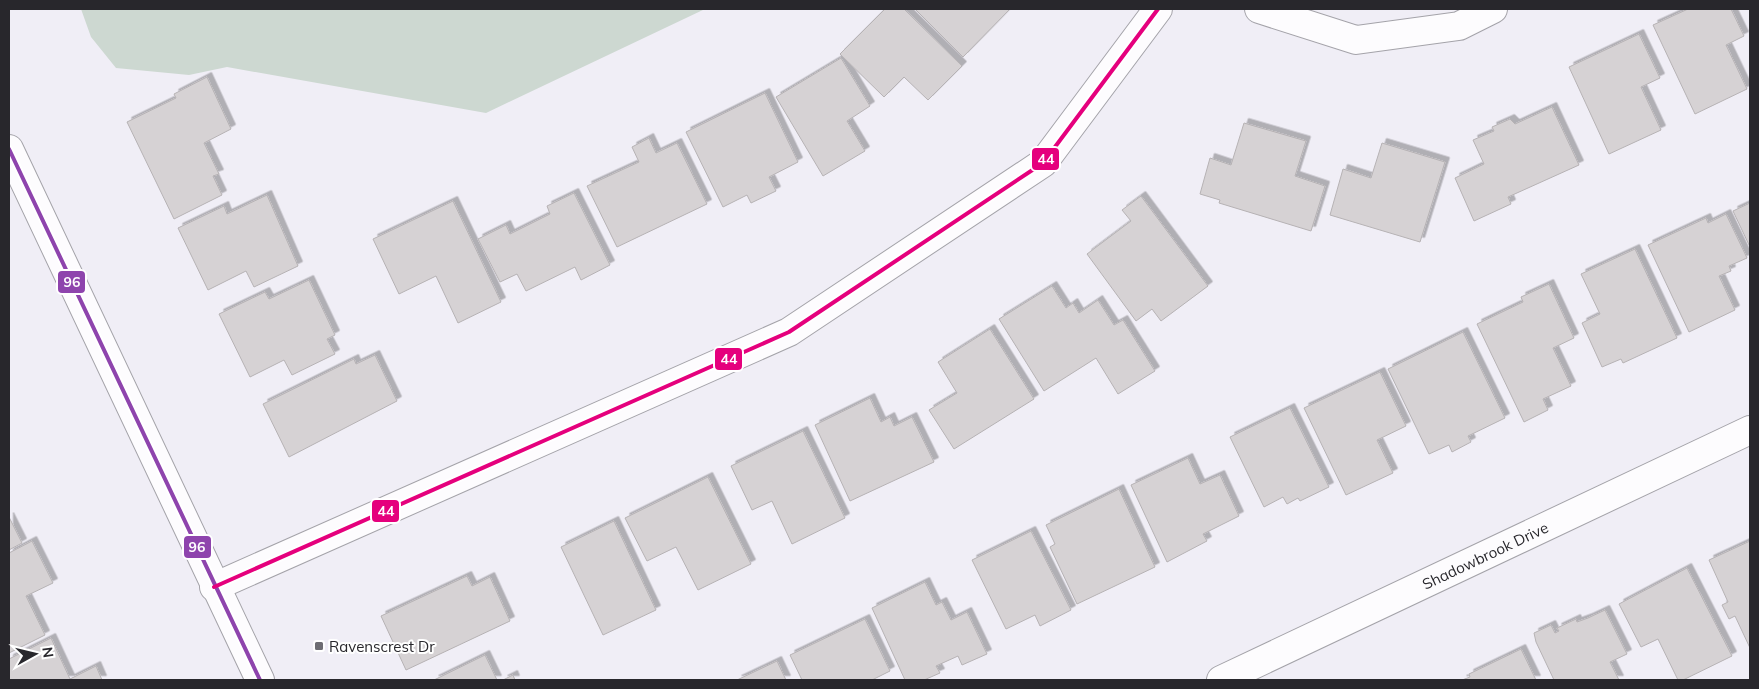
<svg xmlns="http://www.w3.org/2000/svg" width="1759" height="689" viewBox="0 0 1759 689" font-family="Mulish,sans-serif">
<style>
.green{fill:#cdd8d1}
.building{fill:#d6d2d4;stroke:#b6b2b4;filter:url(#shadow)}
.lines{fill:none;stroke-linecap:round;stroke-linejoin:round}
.street-casing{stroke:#a4a3a9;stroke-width:30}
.secondary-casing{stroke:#a4a3a9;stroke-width:30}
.street{stroke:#fdfcfe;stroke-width:28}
.secondary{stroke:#fdfcfe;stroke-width:28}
.bus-1-casing{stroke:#fff;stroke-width:8}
.bus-2-casing{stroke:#fff;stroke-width:8}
.bus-1{stroke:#8e44ad;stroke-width:4}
.bus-2{stroke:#e5007d;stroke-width:4}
.poi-dot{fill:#6e6d73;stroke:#fff;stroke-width:2}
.labels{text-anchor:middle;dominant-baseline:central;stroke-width:4;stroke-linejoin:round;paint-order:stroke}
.street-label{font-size:15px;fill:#28272c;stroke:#fff}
.poi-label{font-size:15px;fill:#28272c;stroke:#fff;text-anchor:start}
.line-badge{stroke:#fff;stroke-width:2}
.badge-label{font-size:14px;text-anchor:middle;font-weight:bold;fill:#fff}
</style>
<defs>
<filter id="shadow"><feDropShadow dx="4.5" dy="-4.5" stdDeviation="0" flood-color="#0004"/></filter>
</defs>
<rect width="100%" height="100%" fill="#f0eef6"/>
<path class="green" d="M81,9H705L486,113L227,67L189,75L116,68L91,37Z"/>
<path class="building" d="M885,9H904L962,66L928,100L904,77L884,97L840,54Z
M915,9H1010L963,57Z
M1688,9H1731L1744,36L1726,45L1747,89L1695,114L1653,25Z
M1639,34L1660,78L1641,87L1661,130L1609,154L1569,67Z
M841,58L870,106L847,121L865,151L823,176L776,97Z
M207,77L231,129L204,143L219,174L213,176L222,195L174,219L127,122L176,98L174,94Z
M765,93L798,162L769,177L776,191L751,203L747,195L723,207L686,132Z
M1552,107L1579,165L1508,197L1511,204L1474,221L1455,178L1484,164L1473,140L1494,131L1492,127L1510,119L1515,124Z
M1244,123L1306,141L1295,176L1325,186L1311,231L1219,203L1220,200L1200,194L1210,158L1231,165Z
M649,138L656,153L677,143L707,204L617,247L587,186L639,162L632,147Z
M1382,143L1445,162L1420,242L1330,215L1343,169L1371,178Z
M574,193L610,265L581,280L575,267L526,291L517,274L500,282L478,239L506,225L510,234L550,214L547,206Z
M267,195L298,266L254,287L246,271L208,290L178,228L224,206L227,214Z
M1141,196L1208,286L1161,321L1152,309L1136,321L1087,254L1131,221L1122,210Z
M453,201L501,302L458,323L436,276L399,294L373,239Z
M1750,203V247L1733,211Z
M1726,214L1747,258L1729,266L1731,271L1719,276L1735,310L1689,332L1648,245L1706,218L1708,223Z
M1635,249L1677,338L1623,363L1621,359L1602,367L1582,323L1600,314L1581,274Z
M309,280L335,335L327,339L335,354L292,375L284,360L250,377L219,314L265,292L269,299Z
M1549,284L1574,338L1553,348L1571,386L1543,399L1548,410L1524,422L1477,324L1523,302L1521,297Z
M1052,286L1066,308L1073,303L1079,313L1098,300L1114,325L1123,320L1155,371L1118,394L1096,358L1044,391L999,319Z
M990,329L1034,399L954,449L929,410L957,393L938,362Z
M1463,332L1505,418L1468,436L1471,442L1452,452L1449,445L1429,454L1388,369Z
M375,355L397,401L289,457L263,404L354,359L356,364Z
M1380,372L1406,426L1377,440L1393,473L1346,495L1304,408Z
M870,398L881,422L890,417L894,426L912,417L934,462L850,501L815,425Z
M1290,408L1329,487L1300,501L1298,498L1287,504L1283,497L1264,507L1230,437Z
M803,431L845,518L792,544L772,501L752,510L731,466Z
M1188,458L1200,484L1220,475L1239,516L1203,534L1207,541L1167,562L1131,485Z
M708,477L751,564L698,590L676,547L647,561L625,518Z
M1119,489L1155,567L1077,604L1050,547L1055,544L1046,525Z
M9,517L22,543L9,550Z
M614,521L656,610L603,635L561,547Z
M1031,531L1071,610L1040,626L1035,615L1006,629L972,560Z
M32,541L53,583L26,596L45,635L9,653V553Z
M1750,541V648L1735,616L1729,619L1722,605L1728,602L1709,560Z
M1687,568L1732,656L1683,680H1678L1658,639L1641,647L1619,604Z
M467,576L472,586L490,577L510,621L406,670L381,616Z
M925,582L936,605L942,602L951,620L967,612L987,654L962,665L958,656L936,666L940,673L924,680H905L872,608Z
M1605,610L1627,654L1610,662L1619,680H1554L1536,642L1534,633L1551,625L1555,633L1559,631L1557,628L1576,619L1577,622L1588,618Z
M865,619L890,671L872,680H802L790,655Z
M51,638L70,679L96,666L102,680H9V659Z
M1521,649L1536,680H1462L1470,677L1469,674Z
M485,655L497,680H434Z
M777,661L786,680H737Z
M513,675L515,680H503Z"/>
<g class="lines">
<defs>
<g id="street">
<path d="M1259,9L1356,40L1459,26L1493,9"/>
<path d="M214,587L789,332L1043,163L1158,9"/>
<path id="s1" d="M1221,680L1750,430"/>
</g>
<path id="secondary" d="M9,149L260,680"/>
</defs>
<use href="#street" class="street-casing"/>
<use href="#secondary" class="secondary-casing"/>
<use href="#street" class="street"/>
<use href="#secondary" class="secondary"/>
<defs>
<path id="bus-1" d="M9,149L260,680"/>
<path id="bus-2" d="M214,587L789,332L1043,163L1158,9"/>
</defs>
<use href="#bus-1" class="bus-1-casing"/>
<use href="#bus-2" class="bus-2-casing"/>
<use href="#bus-1" class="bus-1"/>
<use href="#bus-2" class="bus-2"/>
</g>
<rect class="poi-dot" x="314" y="641" width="10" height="10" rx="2.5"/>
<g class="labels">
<g class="street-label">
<text stroke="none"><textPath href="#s1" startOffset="292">Shadowbrook Drive</textPath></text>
</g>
<g class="poi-label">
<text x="329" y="646">Ravenscrest Dr</text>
</g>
</g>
<g class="line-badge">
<rect x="1031" y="147" width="29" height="24" rx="5" fill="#e5007d"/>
<rect x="57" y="270" width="29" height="24" rx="5" fill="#8e44ad"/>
<rect x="714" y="347" width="29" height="24" rx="5" fill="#e5007d"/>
<rect x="371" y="499" width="29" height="24" rx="5" fill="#e5007d"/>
<rect x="183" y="535" width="29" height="24" rx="5" fill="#8e44ad"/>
</g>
<g class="badge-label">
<text x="1046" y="164">44</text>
<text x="72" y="287">96</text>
<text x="729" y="364">44</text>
<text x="386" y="516">44</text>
<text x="197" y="552">96</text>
</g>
<rect width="1759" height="689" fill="none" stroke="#28272c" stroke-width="20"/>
<g transform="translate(35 654) rotate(82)" stroke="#ffffff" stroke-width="4" paint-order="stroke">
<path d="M0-4L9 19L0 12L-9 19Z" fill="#28272c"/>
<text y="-8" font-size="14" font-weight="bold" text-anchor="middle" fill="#28272c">N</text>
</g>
</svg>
